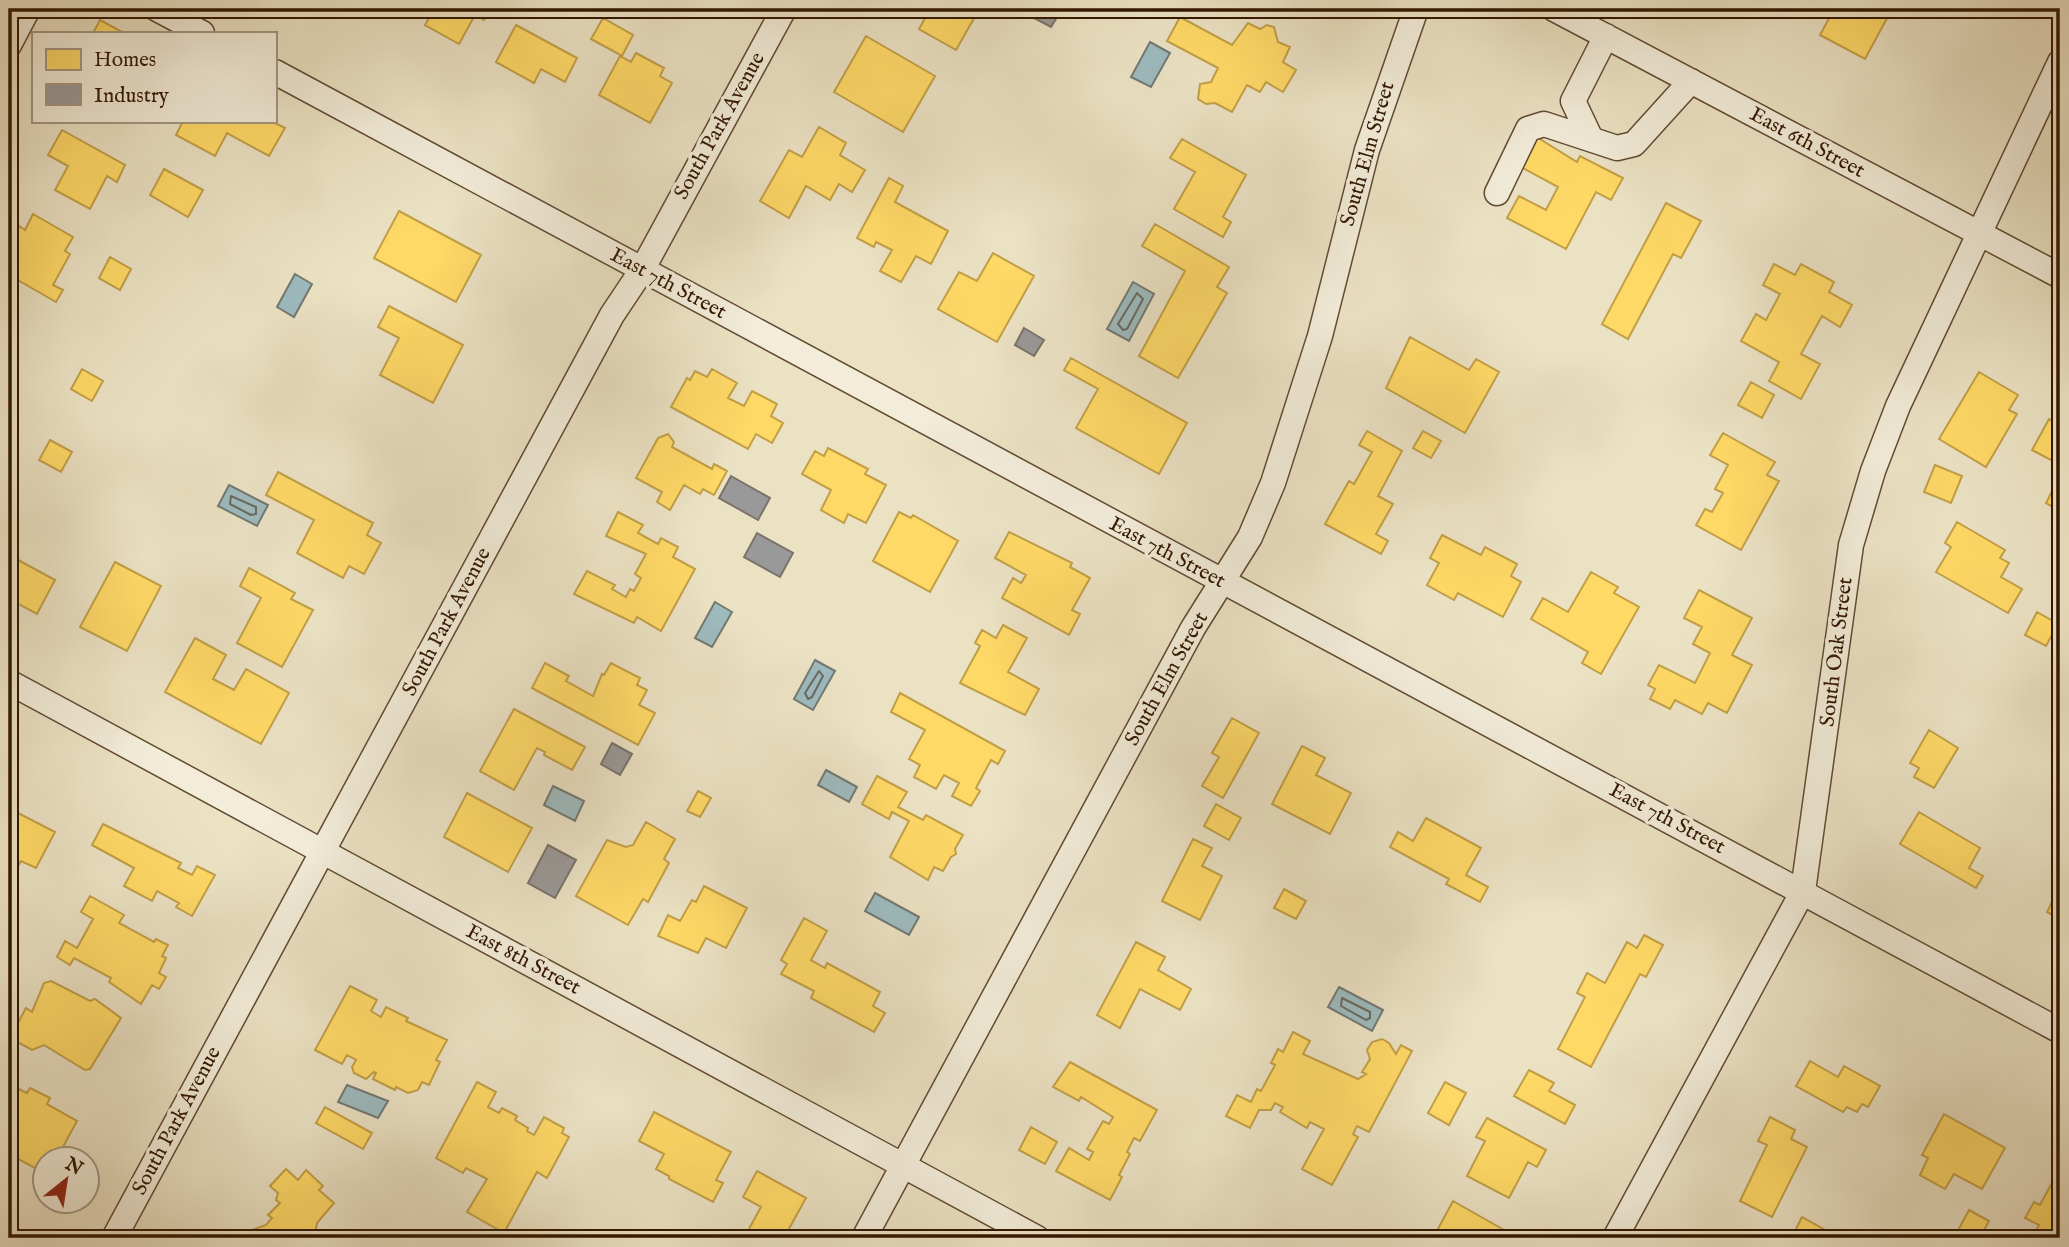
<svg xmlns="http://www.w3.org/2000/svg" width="2069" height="1247" viewBox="0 0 2069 1247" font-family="'IM FELL English',serif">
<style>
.water{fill:#9dbbbf;stroke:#727973;stroke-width:2}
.homes{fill:#ffd966;stroke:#c29f47;stroke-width:2}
.industry{fill:#999;stroke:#7a726b;stroke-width:2}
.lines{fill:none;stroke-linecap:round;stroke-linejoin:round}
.shore{stroke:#686960;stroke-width:2}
.minor-casing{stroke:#604a31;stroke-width:27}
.minor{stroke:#f2ecd9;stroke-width:24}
.labels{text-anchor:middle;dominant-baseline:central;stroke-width:7;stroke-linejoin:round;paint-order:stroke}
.street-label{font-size:21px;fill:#321700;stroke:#f2ecd9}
</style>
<rect width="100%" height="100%" fill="#ebe2c4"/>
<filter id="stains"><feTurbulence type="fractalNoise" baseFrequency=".00286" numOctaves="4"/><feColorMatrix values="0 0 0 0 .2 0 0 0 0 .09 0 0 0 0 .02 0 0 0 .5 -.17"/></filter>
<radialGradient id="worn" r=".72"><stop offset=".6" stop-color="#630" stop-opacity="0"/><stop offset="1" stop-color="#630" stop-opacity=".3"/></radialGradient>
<path class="water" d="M1150,42L1170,53L1151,87L1131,77Z
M295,274L312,284L294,317L277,307Z
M1133,282L1154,294L1129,341L1107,329Z
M229,485L268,505L257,526L218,506Z
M715,602L732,612L712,647L695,638Z
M815,660L835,671L813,710L794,699Z
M826,770L857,787L849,802L818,785Z
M553,786L584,801L575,821L544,805Z
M875,893L919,917L909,935L865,911Z
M1339,987L1383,1010L1372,1031L1328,1007Z
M347,1085L388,1101L378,1118L338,1102Z"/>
<path class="homes" d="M434,9H490L484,20L475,15L459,44L425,25Z
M925,9H970L977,13L956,50L919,29L929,11Z
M1834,9H1892L1865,59L1820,35Z
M1180,17L1232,45L1248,23L1260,29L1267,25L1274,27L1278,42L1290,47L1283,62L1296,70L1283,92L1266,82L1260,92L1247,85L1232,112L1215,103L1206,104L1198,99L1200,84L1211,82L1218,68L1167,41Z
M603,18L633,35L622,56L591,39Z
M100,20L124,33H93Z
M516,25L577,58L565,82L541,69L534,83L496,62Z
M866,36L935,76L903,132L834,92Z
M636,53L664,68L660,76L672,83L650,123L599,95L620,56L631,62Z
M183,121H271L285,128L269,156L227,133L215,156L176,135Z
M819,127L846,143L840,155L865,170L852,192L839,184L830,200L806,186L789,218L760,201L789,150L802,157Z
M62,130L125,165L117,182L107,176L90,209L55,190L68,166L48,155Z
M1535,136L1577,162L1580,156L1623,178L1611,200L1596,192L1566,249L1507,218L1519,196L1546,210L1558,187L1519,166Z
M1182,139L1246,175L1223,217L1231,222L1223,237L1174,209L1195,172L1170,158Z
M164,169L203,190L188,217L150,195Z
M889,178L903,186L895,202L948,231L931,264L916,256L901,282L880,271L892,250L876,242L874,247L857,238Z
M1666,203L1701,221L1681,258L1673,254L1628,339L1602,324Z
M399,211L481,255L456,302L374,258Z
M33,214L73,237L65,251L70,254L53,285L63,290L56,302L9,275V245L19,226L25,230Z
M1155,224L1229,267L1217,287L1227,293L1178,378L1139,356L1185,271L1142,246Z
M993,253L1034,276L997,342L938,309L959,272L977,281Z
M110,257L131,269L120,290L99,278Z
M1774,264L1795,275L1801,264L1834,282L1829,292L1852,305L1840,327L1822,316L1801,354L1820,364L1801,399L1769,381L1779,362L1741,341L1756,314L1766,320L1780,294L1763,285Z
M389,306L463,345L433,403L380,375L399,338L378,327Z
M1410,337L1469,370L1476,359L1499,372L1465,433L1386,388Z
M1071,358L1187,423L1159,474L1076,428L1098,389L1064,370Z
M82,369L103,381L92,401L71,389Z
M712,369L737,383L728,398L744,406L752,391L777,404L771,416L783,423L772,443L756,434L748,449L671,407L687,378L690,380L695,371L707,377Z
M1979,372L2018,395L2009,410L2017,414L1986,467L1939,439Z
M1751,382L1774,395L1762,418L1738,405Z
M2049,419L2060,426V471L2052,466L2055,462L2032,450Z
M1367,431L1402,451L1378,496L1393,504L1376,534L1388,541L1381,554L1325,524L1349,481L1354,484L1372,452L1359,445Z
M1423,431L1441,441L1431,458L1413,448Z
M1723,433L1775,462L1767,475L1779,481L1741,550L1696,525L1705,509L1712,512L1723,493L1715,489L1728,465L1710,455Z
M668,434L674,442L672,447L712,469L714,464L727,471L714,495L703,489L700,494L684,485L670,510L657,502L662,492L636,478L658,438Z
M50,440L72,452L61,472L39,460Z
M828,448L868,469L865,474L886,485L866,523L848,514L844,523L821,510L831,490L802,474L815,451L824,456Z
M1935,465L1962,476L1951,503L1924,492Z
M278,472L373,523L367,535L381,543L364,574L349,566L343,578L297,553L314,520L266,495Z
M2060,476V511L2046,503Z
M618,512L643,525L638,533L658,544L661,538L678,547L673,557L695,569L661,631L637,617L634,623L574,594L587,571L615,585L612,589L626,597L630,589L634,591L641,578L635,574L646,554L606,536Z
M899,512L911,518L913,515L958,541L930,592L873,561Z
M1957,522L2005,550L2000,558L2009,563L2001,577L2022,589L2008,613L1936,572L1951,547L1945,543Z
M1009,532L1072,563L1070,567L1090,578L1072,610L1080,614L1069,635L1002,598L1013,578L1021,583L1026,575L995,558Z
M1442,535L1481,555L1485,547L1517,564L1511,576L1521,582L1503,617L1458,593L1454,600L1427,585L1439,563L1430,558Z
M9,555L55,580L37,614L9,599Z
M115,562L161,586L127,651L80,627Z
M249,568L295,593L291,599L313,610L282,667L237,643L261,598L240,586Z
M1591,572L1618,587L1614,593L1639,607L1601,674L1582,663L1588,652L1531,619L1543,598L1568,612Z
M1699,590L1752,618L1732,655L1752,665L1727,713L1708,703L1702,714L1675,700L1670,709L1650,699L1655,689L1648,685L1659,665L1695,683L1710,653L1693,644L1702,627L1684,618Z
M2037,612L2058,624L2046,646L2025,635Z
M1003,625L1027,638L1008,672L1039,689L1025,715L960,683L980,646L975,643L982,630L996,638Z
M195,638L226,655L213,679L234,690L246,669L289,693L261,744L165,692Z
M545,663L569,676L566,681L593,696L602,674L604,675L611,663L640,678L637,685L647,690L639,705L655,713L638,745L532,688Z
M900,693L1005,751L998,764L991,760L976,788L980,791L971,806L952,796L959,783L944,775L936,789L914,777L920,765L909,759L925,730L891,712Z
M514,709L585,747L572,770L544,755L545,752L537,748L514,790L480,771Z
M1232,718L1259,733L1223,798L1202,786L1219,757L1212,753Z
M1929,730L1958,748L1934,788L1914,777L1919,768L1910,763Z
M1302,746L1325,758L1316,775L1351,793L1330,834L1272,804Z
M9,769L17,771L12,810L55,832L36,868L21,861L15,872L9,868Z
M877,776L907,792L898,807L923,820L926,815L963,835L955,849L956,854L951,857L943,871L934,867L928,880L890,857L909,821L892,812L889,819L862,804Z
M698,791L711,798L700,817L687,811Z
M467,793L532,828L508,872L444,837Z
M1216,804L1241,818L1229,840L1204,826Z
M1919,812L1980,848L1969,868L1983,876L1976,888L1900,844Z
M1426,818L1481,848L1466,875L1488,887L1480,902L1446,884L1449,879L1390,847L1398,832L1413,841Z
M646,822L675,839L664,859L669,863L648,902L643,899L628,925L576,896L607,840L626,847L633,845Z
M103,824L181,863L178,868L192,875L197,866L215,875L192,916L176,907L179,903L157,891L152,901L124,886L134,868L92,845Z
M1193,839L1212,848L1202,866L1222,876L1200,920L1162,901Z
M704,886L747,908L726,948L706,938L698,953L658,936L668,915L680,921L692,900L696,902Z
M2060,886V919L2047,912Z
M1284,889L1306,901L1296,919L1274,908Z
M90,896L124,915L119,923L154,942L156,939L168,945L162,956L166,958L159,973L166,977L159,989L152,985L141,1004L109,982L111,978L74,958L70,965L57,957L65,941L77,948L93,919L81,912Z
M804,918L827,931L811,960L825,968L827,963L880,992L873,1006L885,1013L874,1032L811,998L814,991L781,974L787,964L781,960Z
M1644,935L1663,945L1646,977L1640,974L1591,1067L1558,1049L1585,997L1577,993L1587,973L1605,983L1627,942L1637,948Z
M1136,942L1165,957L1158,970L1191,989L1180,1010L1140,989L1120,1028L1097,1015Z
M51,981L90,1001L95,999L121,1018L90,1069L85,1070L44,1045L32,1050L10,1038L26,1008L32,1012L44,983Z
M350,986L377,1000L371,1011L381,1017L386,1007L408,1018L406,1021L447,1040L436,1060L440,1062L429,1085L422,1082L418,1090L408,1093L396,1087L395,1090L373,1079L376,1073L374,1072L366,1079L354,1073L352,1067L356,1060L347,1055L342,1064L315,1050Z
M1293,1032L1310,1041L1303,1054L1358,1079L1366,1074L1362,1072L1370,1059L1367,1050L1372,1042L1382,1039L1389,1043L1396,1054L1401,1045L1412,1051L1369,1132L1357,1126L1353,1134L1358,1137L1332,1185L1302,1169L1324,1129L1310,1122L1307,1128L1280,1112L1283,1107L1275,1103L1271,1110H1259L1250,1128L1226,1116L1237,1095L1251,1102L1257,1089L1261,1091L1275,1065L1271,1063L1278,1049L1283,1052Z
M1810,1061L1838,1077L1844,1066L1880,1086L1868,1107L1862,1104L1857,1112L1847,1107L1843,1112L1796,1086Z
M1070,1062L1157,1110L1140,1141L1134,1138L1127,1152L1130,1154L1119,1175L1122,1177L1110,1200L1056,1171L1069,1148L1089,1160L1093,1152L1087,1149L1103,1121L1109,1124L1113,1117L1081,1097L1079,1101L1053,1087Z
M1529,1070L1554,1083L1549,1091L1575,1105L1565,1124L1514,1096Z
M477,1082L496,1092L488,1107L499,1113L502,1108L517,1116L515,1120L528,1128L527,1131L534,1135L544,1117L564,1128L562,1133L569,1137L547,1178L537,1172L504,1233L467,1212L487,1179L466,1168L463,1173L436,1158Z
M1445,1082L1466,1093L1449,1125L1428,1113Z
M30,1088L50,1098L47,1104L77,1121L56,1160H46V1174L9,1154V1128L14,1118L9,1115V1107L19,1089L27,1093Z
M325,1107L372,1133L363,1149L316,1123Z
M654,1112L731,1152L716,1180L723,1183L713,1202L669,1179V1176L656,1169L664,1154L639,1141Z
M1944,1114L2005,1148L1982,1189L1954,1174L1945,1189L1920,1175L1928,1158L1922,1155Z
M1770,1117L1795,1130L1791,1139L1807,1147L1772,1217L1740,1201L1767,1145L1758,1141Z
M1487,1118L1546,1150L1537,1167L1528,1162L1509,1198L1467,1176L1485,1141L1476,1137Z
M1031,1127L1057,1142L1045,1164L1019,1150Z
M286,1169L298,1180L306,1170L323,1186L319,1190L334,1203L317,1223L315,1234H305L302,1238H229L245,1230L246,1232L266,1225L272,1218L268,1215L280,1203L276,1200L278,1193L270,1186Z
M757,1171L806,1198L784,1238H744L761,1207L743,1197Z
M2054,1179L2060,1182V1238H2032L2039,1225L2025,1218L2034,1202L2040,1205Z
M1453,1201L1513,1235L1511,1238H1433Z
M1969,1210L1989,1221L1980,1238L1955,1236Z
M1802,1217L1825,1230L1821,1238H1799L1793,1235Z"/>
<path class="industry" d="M1017,9H1062L1051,27Z
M1024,328L1044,340L1034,356L1015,345Z
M731,476L770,498L758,520L719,498Z
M757,533L793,553L780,577L744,557Z
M612,743L632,754L620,775L601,764Z
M548,845L576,860L555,898L528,883Z"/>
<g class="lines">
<path class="shore" d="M1137,293L1143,299L1127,329L1123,330L1118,324Z
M231,496L256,507V514L251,515L230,504Z
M819,671L823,676L812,697L808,699L805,693Z
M1342,998L1370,1012V1018L1366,1020L1341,1006Z"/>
<defs>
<path id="minor" d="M157,9L202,33
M1554,9L2060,276
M9,45L28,9
M275,72L2060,1031
M1591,139L1573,101L1606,36
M1497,193L1528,129L1544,124L1617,148L1634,144L1691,81
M9,682L1037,1238
M114,1238L612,315L642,270L784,9
M864,1238L1193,628L1250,537L1273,483L1320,336L1367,150L1416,9
M1615,1238L1803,891L1851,545L1873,471L1898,406L2060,62"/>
</defs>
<use href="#minor" class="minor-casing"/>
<use href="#minor" class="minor"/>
</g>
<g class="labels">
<g class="street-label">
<text transform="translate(720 126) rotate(-61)">South Park Avenue</text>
<text transform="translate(1807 143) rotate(28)">East 6th Street</text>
<text transform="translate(1368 154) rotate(-74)">South Elm Street</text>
<text transform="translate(668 284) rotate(28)">East 7th Street</text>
<text transform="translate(1167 553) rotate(28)">East 7th Street</text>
<text transform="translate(447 622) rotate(-62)">South Park Avenue</text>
<text transform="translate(1837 652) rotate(-83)">South Oak Street</text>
<text transform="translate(1167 679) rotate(-61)">South Elm Street</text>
<text transform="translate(1667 819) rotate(28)">East 7th Street</text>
<text transform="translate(523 960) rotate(28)">East 8th Street</text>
<text transform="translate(177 1121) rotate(-62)">South Park Avenue</text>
</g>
</g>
<rect width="2069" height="1247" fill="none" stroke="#ebe2c4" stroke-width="35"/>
<rect x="10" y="10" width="2048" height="1226" fill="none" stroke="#321700" stroke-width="3.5"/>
<rect x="18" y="18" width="2034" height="1212" fill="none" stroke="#321700" stroke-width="2"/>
<rect x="32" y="32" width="245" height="91" fill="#f2ecd9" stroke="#a59782" stroke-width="2"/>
<rect x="46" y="49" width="35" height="21" fill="#ffd966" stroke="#a59782" stroke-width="2"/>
<text x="94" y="66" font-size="21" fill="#321700">Homes</text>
<rect x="46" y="84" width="35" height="21" fill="#999999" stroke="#a59782" stroke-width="2"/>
<text x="94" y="102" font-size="21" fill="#321700">Industry</text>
<g transform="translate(66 1180) rotate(30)"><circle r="33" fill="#f2ecd9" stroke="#a59782" stroke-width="2"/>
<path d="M0-5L12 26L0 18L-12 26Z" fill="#8f2418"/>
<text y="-10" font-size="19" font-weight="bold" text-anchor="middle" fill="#321700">N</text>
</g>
<rect width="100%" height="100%" filter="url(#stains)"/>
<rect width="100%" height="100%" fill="url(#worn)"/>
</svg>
